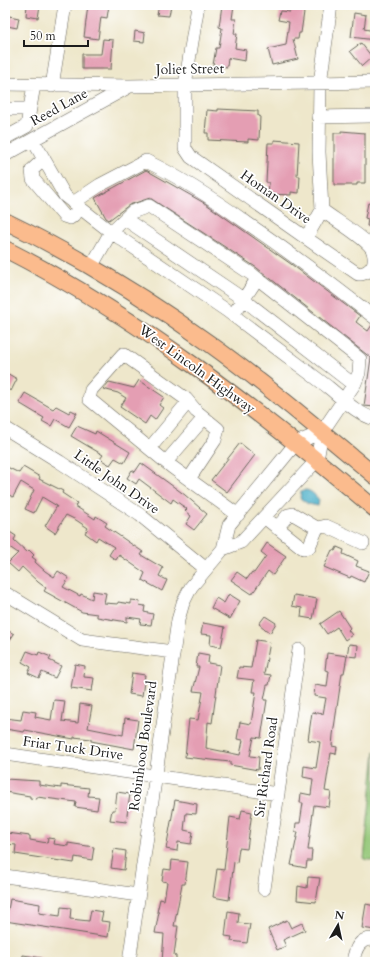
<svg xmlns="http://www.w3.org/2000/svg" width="380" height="967" viewBox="0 0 380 967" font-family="Cardo,serif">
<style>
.green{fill:#94c778;stroke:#58724a}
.water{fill:#49afc8;stroke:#326672}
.building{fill:#e49eb3}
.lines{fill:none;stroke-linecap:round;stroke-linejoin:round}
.minor-casing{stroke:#666359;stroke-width:14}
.major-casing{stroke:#666359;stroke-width:18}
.minor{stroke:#fff;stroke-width:13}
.major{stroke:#fbbb8d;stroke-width:16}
.labels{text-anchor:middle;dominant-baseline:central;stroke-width:3.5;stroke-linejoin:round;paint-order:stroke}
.street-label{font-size:14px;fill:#1c1c1c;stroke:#fff}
</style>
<rect width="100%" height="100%" fill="#fff"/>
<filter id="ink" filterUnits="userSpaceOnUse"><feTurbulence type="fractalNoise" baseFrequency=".025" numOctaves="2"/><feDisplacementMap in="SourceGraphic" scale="8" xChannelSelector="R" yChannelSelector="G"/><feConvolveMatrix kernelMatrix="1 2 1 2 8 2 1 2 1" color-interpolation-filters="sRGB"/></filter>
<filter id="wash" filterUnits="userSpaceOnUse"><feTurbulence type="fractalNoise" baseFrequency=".012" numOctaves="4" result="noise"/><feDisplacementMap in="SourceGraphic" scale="16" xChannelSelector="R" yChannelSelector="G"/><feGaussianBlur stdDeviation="0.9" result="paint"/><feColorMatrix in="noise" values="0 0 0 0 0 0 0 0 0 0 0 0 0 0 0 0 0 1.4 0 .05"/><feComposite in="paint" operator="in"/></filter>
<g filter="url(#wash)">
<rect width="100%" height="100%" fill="#eee7cb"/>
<path class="green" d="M375,751V861L364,859Z"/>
<path class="water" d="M305,490C311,490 316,496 319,500L318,506L308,504L300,498L301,492Z"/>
<g id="blocks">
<path class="building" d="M27,5H40L38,18L26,16Z
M88,5H109L107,18L101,17L98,39L84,37Z
M159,5H171L169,16L157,15Z
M222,5H234L232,19H236L234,34H237L235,48L246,50L245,61L228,58L227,67L213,65L216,48H219L222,28L219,27Z
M291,5H305L301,33H299L298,39H293L298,59L272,65L268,49L286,45L289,22L278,20L280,11L290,12Z
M354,13L366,15L364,29L375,31V40L351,37Z
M9,16L19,18L17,28L7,26Z
M135,31L145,33L144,42L134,41Z
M103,39L113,40L111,69H82V54H101Z
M361,43L372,57L362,66L350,51Z
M218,109L258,111V116H260L259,140L248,139V142L208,140V133H205L207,110L218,111Z
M341,131L365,133V183H357V185H334V133H341Z
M274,140L299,142L297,176H300L299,193L291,192V195L268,194L269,183L266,182L268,143H274Z
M146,170L206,204L291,264L360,316L356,322L368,331L372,325L375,326V407L364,406L371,358L257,268L150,198L129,205L109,220L106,218L95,198Z
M368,203L375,205V227L367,226L368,219L365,218Z
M5,372L17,379L11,391L5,388Z
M139,380L164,397L159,405L163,408L155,420L150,416L145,424L120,407L126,398L118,393L103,389L109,382L134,388Z
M25,393L53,409L56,406L69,413L71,410L77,413L69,427L55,419L51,426L42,421L44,418L19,403Z
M77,426L95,434L96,431L130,452L124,463L115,458L110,465L100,459L103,455L71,436Z
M240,443L255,455L227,492L211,480Z
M141,463L185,495L207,514L194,530L186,524L191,516L185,511L187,509L173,499L171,503L139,479L136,484L127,478L132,470L135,472Z
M5,466L19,473L23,467L40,477L39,479L63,491L62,493L77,503L75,506L95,519L96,516L107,523L105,526L143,552L141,555L163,568L159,576L167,580L162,591L142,580L145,573L119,555L116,560L109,555L114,547L98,537L96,541L85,533L88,528L76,520L66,515L55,533L45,526L57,506L42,497L34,513L25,509L34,490L21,482L13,497L5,493L9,481L5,479Z
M5,529L16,536L14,540L27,552L29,550L34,555L32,557L36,560L35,562L45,571L54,577L58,571L69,578L63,587L80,596L81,594L92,599L93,591L106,593L104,603L118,604V602L131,604V600L140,601L139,605L145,606L144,612L153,614L151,625L140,624L141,619L127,617V622L97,617V614L82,612L44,591L46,588L38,582L22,567L18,572L8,563L18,553L5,544Z
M267,543L286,556L273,575L268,571L252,594L231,580L237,572L247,579L252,572L254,573L266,556L261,552Z
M337,547L344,550L343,554L358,561L356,566L369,571L364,582L351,576L350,578L324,567L332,550L335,551Z
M229,594L240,601L230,619L211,608L216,598L224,603Z
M294,595L317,599L313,619L301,617L302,608L292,606Z
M339,611L350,628L348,630L352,635L345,640L337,627L327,634L320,624Z
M265,616L276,623L270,633L259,624Z
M203,623L225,627L221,647L210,645L211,635L201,634Z
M5,629L14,634L5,647Z
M256,640L270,642L264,674L271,675L269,685H267L264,700H267L261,738L254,737L250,756L259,757L258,770L230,765V762L185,757L189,719L198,720L203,692L193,691L199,667H196L198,653L209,655L208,663L220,665L212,723L208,722L206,748L240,755L243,740L237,739L240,722L251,724L256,692H252L254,680L237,678L239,667L251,668Z
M349,644L358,645L357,657L347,656Z
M27,651L38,655L39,652L51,657L49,660L61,666L55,678L42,672L39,678L28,673L31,667L22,662Z
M327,653L347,656L344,673H342L333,735L332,746L337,747L336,754L331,753L325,791L331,792L329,807L314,805L308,850H312L311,861H307L306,868L291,865L298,832H295L296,823H300L303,803H300L301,793L311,795L313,779L303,777L304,766L316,768L320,742L308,740L312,712L323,714L326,698L314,696L315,685L327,687L329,671L325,670Z
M75,664L85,666L84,677L94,678L92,691L71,688Z
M132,673L145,675L142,696L129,694Z
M54,700L65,701L62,721L78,723L80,704L92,706L88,728L123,735L125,718L138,720L134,749L91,741V739L74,737V739L25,730L24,732L5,729V718L21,720L23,710L36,712L35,717L51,720Z
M5,779L39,781V785L61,788V785L89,788L88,796L99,797L97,810L75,807L76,802L37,797V799L30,798V796L5,792Z
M117,792L130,794L126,822L110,820L112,810H115Z
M175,800L197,804L196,814L186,813L184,830L193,832L191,844L178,842L177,851L166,849Z
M242,810L252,812L247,849L239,848L237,863L234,862L229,900L213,897L217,869L224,870L230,817L240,819Z
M7,833L30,836V840L47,843L48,838L55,839L54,844L68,846V843L94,847L92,860L75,857L74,863L15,854L16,845L6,844Z
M114,849L126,851L124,870L111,868Z
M172,860L188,862L185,884H182L174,926H178L174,955L176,956V962H162L164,934L155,933L159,912H157L160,899L164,900L167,882L162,881L164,869L171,870Z
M308,877L320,878L316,902L297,900L298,886L307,888Z
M10,899L40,904L39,913L60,916L61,907L71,908L70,919L89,921L91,910L103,912L101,921L110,922L108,937L5,921V909L8,910Z
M366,904L375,906V930L362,928Z
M228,911L239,913L238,923L250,924L247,943L231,941L232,937L225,936Z
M287,920L291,928L302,923L305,930L283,940L286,946L277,950L268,929Z
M23,955L42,958V962H22Z"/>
</g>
</g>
<g filter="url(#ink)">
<use href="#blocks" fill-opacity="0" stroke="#666359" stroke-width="1"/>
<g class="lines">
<defs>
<path id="minor" d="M198,5L185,85V148L191,157L306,238L322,210L319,152L320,83L331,5
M5,84L129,86L375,82
M52,86L65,5
M5,109H29
M318,117L371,116
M5,138L27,126L34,85
M33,140L65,196L111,232L91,267
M5,155L128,87
M44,159L32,170L33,179L64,216L70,218L81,209
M73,203L100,185L146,161C182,178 215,200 247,223C291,253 333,285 375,318
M125,219L243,299L354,385
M306,238L358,274C365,274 370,271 373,265C375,260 374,253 372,249C366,238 333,219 322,210
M233,315L257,279
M5,428L60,462L140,515L206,569
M150,448L188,402
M166,462L204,418
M189,479L215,440L218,429L196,411L186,399L123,354L91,390L89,399L172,467L238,515
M264,517L303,548L309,547L317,528L293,514L288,515L277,528
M317,528L326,526L363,543
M223,549L241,542L317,460L322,432L355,383L359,373L360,359L253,275L149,206L132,212L111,232L226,310L328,387C343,399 357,414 375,419
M5,593L82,640L173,652
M5,754L278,794
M5,876L138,895
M264,889L299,650
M129,962L178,620L183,603L191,587L223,549L229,525L296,443L322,432
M353,962C355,949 360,936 375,940"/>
<path id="major" d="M5,221C77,256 145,297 210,344C267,385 321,431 375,476
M5,249C141,318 259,411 375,509"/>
</defs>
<use href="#minor" class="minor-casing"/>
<use href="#major" class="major-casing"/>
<use href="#minor" class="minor"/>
<use href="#major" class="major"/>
</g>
</g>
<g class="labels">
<g class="street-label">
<text transform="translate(190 69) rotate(-1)">Joliet Street</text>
<text transform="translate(59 107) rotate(-29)">Reed Lane</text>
<text transform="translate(276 197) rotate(35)">Homan Drive</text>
<text transform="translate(197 369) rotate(36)">West Lincoln Highway</text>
<text transform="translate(117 482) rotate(35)">Little John Drive</text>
<text transform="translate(143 746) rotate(-82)">Robinhood Boulevard</text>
<text transform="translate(73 748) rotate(8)">Friar Tuck Drive</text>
<text transform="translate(266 767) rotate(-82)">Sir Richard Road</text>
</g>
</g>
<rect width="380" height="967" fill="none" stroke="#fff" stroke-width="20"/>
<g transform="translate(338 925) rotate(9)" stroke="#ffffff" stroke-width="3" paint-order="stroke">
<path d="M0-3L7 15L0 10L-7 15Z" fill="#1c1c1c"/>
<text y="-6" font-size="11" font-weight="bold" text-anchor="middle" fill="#1c1c1c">N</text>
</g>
<path d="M24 40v6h64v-6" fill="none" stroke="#1c1c1c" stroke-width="2"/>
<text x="30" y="40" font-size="12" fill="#1c1c1c" stroke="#ffffff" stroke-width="3" paint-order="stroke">50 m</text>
</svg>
